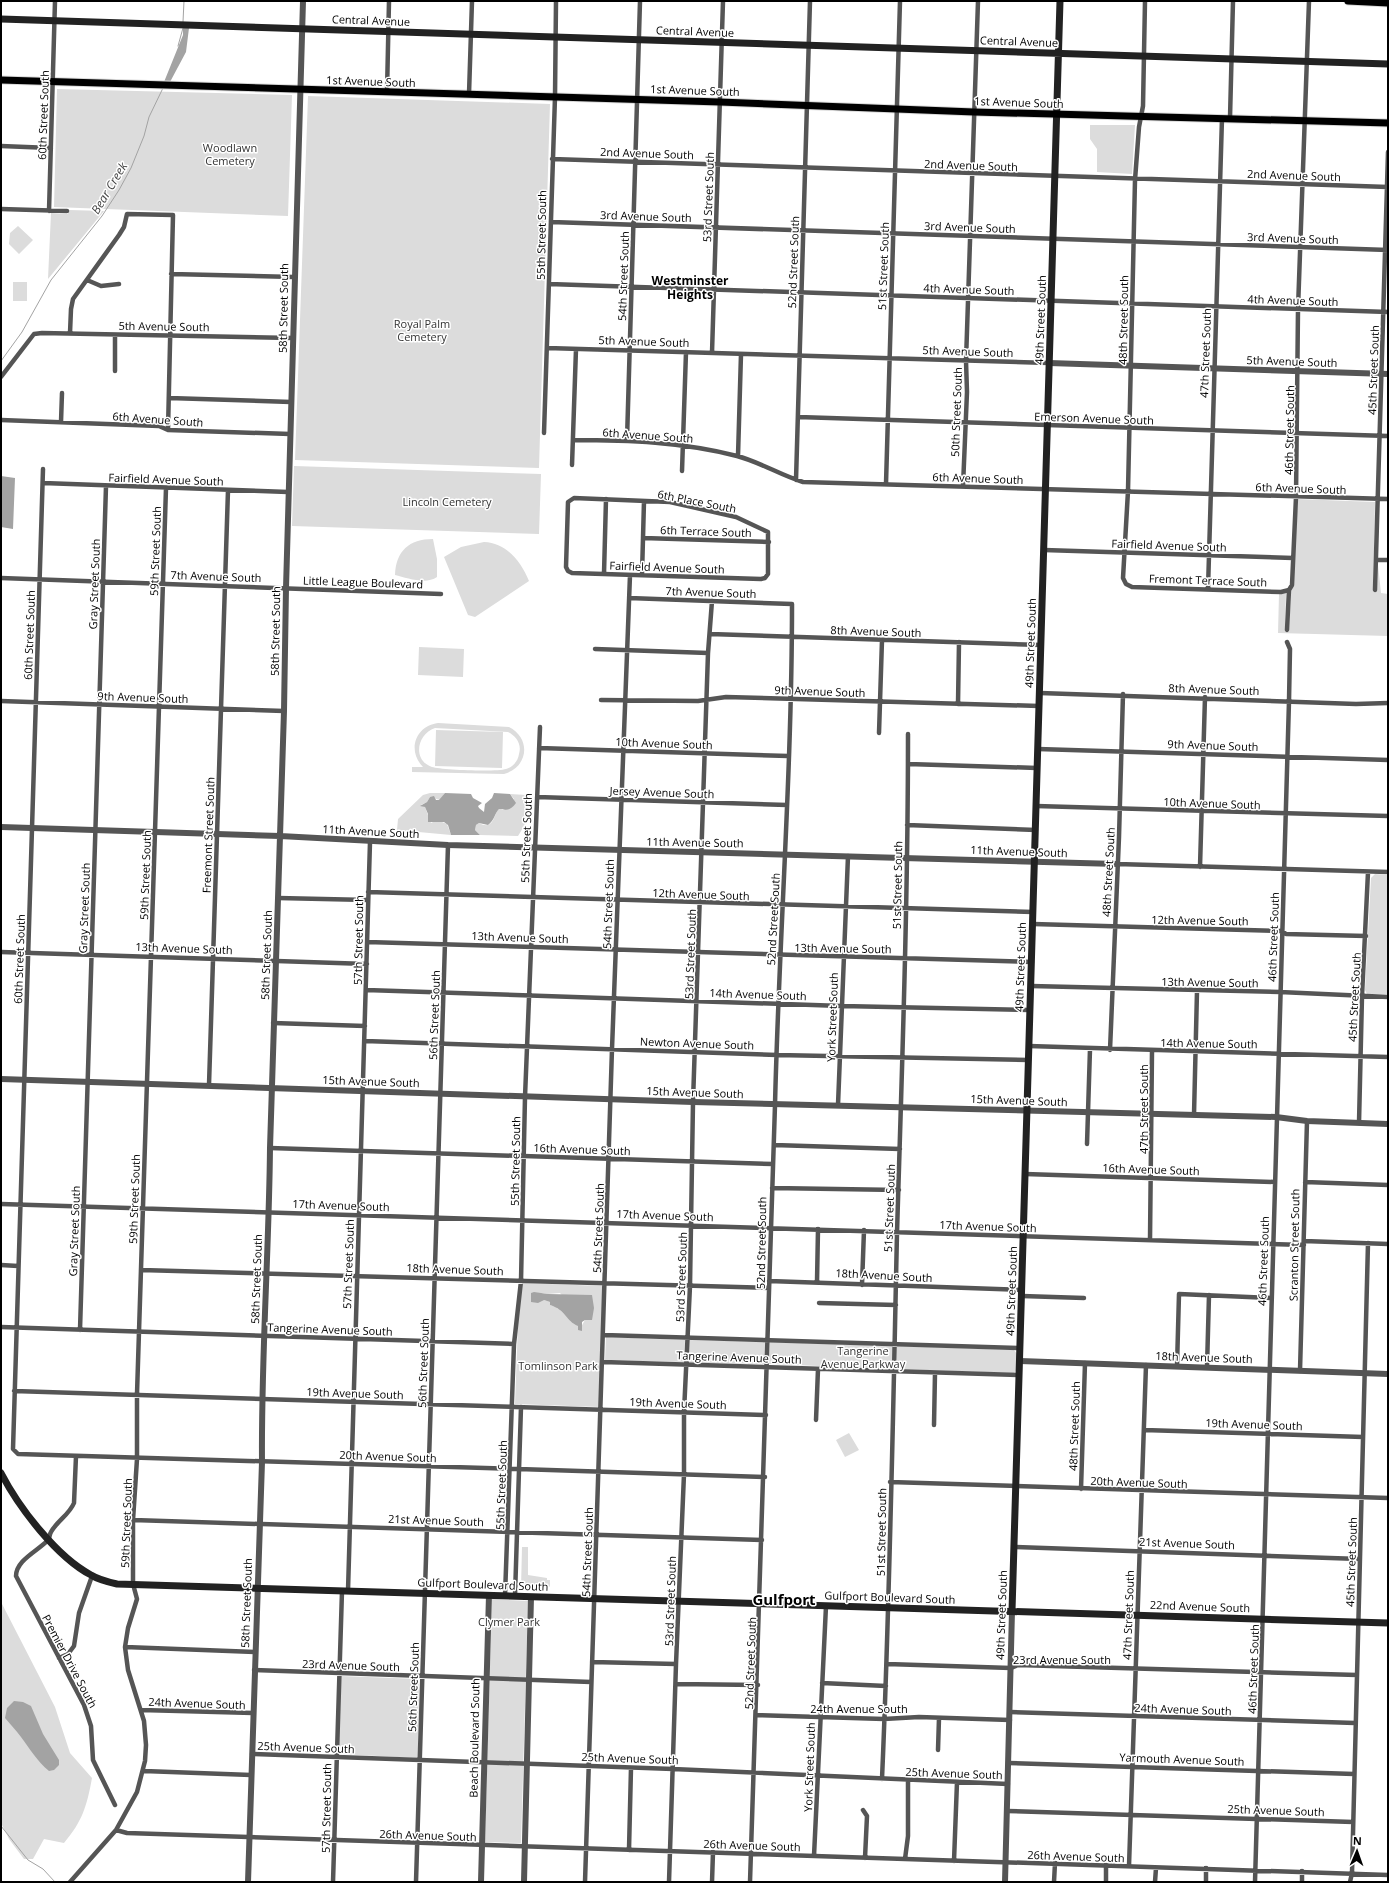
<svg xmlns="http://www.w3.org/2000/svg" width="1389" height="1883" viewBox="0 0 1389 1883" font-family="'Open Sans',sans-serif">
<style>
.green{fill:#dcdcdc;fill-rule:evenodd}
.water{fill:#a3a3a3}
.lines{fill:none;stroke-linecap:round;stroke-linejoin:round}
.stream{stroke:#a3a3a3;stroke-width:1}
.primary-casing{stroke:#dbdbdb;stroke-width:9}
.minor{stroke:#555;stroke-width:4.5}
.tertiary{stroke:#555;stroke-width:6}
.secondary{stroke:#222;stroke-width:7}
.primary{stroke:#000;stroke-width:7}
.labels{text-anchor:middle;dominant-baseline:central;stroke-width:3;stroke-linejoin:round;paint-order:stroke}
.street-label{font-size:11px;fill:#000;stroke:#fff}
.park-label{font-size:11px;fill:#333;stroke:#fff}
.water-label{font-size:12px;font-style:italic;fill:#444;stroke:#fff}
.neighbourhood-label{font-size:12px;font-weight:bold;fill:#000;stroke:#fff}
.district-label{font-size:15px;font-weight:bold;fill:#000;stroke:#fff}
</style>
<rect width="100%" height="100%" fill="#fff"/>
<path class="green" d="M57,89L292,95L288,216L54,207Z
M308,96L550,104L539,468L295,460Z
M1090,125H1135L1132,174L1097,172V149L1090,139Z
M69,210L104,211L48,279L51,213L68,214Z
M18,226L33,240L19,254L9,244L10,233Z
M13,282H27V301H13Z
M294,466L541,474L539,534L292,526Z
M1298,499L1375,502L1373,592H1377L1378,565L1381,593L1388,594V636L1278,633L1279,594L1286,593L1285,632H1289L1291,592Z
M433,539L437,559V577C426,585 407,578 395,575C396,551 409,539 433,539Z
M484,542C507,543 521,562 529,581L475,617L468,615L444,557L461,547Z
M419,647L464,649L463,677L418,675Z
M438,723L509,727C531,738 529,767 504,774L412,772V767H423C407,751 415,726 438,723ZM435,728L508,732C516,736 522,744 519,754C518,761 513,767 506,769C497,772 441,770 432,767C412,760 417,734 435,728Z
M436,730L503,732L502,768L435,766Z
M430,793H445L440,800L430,797L427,802L421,805L425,807L431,823L437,820L447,824L451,835L397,830L398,819L423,795Z
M510,794L526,795C532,810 526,824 518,836L480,835L475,830L476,825L479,823C494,831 493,815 499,809L503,810L514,799Z
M1375,874L1388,875V994H1367L1365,990L1371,878Z
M522,1283L603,1286L599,1407L515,1404L518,1323ZM542,1293L548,1294L560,1293L585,1320L581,1327C568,1321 564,1309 550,1305V1302L544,1300Z
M606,1337L685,1340L684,1362L605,1360Z
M689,1340L766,1342L765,1364L689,1363Z
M770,1342L893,1346V1369L769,1364Z
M897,1346L1014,1350L1017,1354V1370L1014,1373L897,1369Z
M849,1433L859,1450L845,1457L836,1440Z
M522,1547H528V1575L547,1578V1580H550V1586L547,1589L521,1588Z
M492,1599L528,1601L521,1843L485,1842Z
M1,1602L55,1707L70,1753L92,1778C87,1806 82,1822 64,1843L44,1839L33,1859H24L9,1839L1,1823Z
M341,1676L419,1679L418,1758L338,1754Z"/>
<path class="water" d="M183,28H189L186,52L170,82H164L183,35Z
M1,476L15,478L13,529L1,527Z
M445,793L471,794L473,798L482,803L478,806L479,808L484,812L485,804L492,798L494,793L510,794L516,803C510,811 507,810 499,809C494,814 495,820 488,825L479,823L476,825L475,830L480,835H451L448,825L444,822H428V814L425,807L420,806L427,802L430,797L434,796L436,800H439Z
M534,1292L548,1294L592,1295L594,1308L592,1320H585L582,1322V1331L578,1330V1326C566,1321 566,1310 550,1305V1302L544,1300L538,1303L531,1302V1293Z
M14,1701L23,1702L31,1706L43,1734L59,1760V1765L54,1770L49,1771C37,1761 30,1749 21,1737C16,1730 10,1724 5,1718L7,1708Z"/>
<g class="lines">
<path class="stream" d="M183,22L184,1
M178,46L183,28
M1,361L22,332L51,280L102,216L119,190L131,168L144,136L149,117L163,88
M1,1826L28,1860L43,1869L55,1882"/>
<defs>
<path id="primary" d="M1348,1L1388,3
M1,80L720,102L974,112L1388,123"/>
</defs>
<use href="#primary" class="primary-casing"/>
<path class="minor" d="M1145,1L1143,106L1139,127L1135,180L1128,491L1123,578L1126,584L1132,587L1281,592L1289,590
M387,92L389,1
M469,94L472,1
M1230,118L1233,1
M1,146L51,148
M552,159L1388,187
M1,209L67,211
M49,211L55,1
M551,222L1388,250
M171,274L294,277
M87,280L101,286L119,284
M549,284L1388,312
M70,333L71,309L73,299L119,235L124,227L127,214L173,215L168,430
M547,348L1049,363
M712,353L723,1
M115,371V335
M1,377L34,334L42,333L293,338
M169,398L291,402
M798,417L1388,436
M1,420L159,426L168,430L290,434
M61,422L62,393
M544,433L555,97L556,1
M573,440C628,440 683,442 737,456C760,462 780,475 803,482L1388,499
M627,440L640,1
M738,456L741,354
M572,465L576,349
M43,469L13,1449L18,1454C266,1463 516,1468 765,1477
M682,471L686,352
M796,480L810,1
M43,483L288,492
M886,484L900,1
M963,486L967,392L966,361L978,1
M574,498L670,502L736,517L768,532V574L765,578L761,579L572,573L568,571L566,567L568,502Z
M643,538L769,542
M1044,550L1293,558
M1376,560H1388
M604,574L606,499
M642,575L644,501
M1,578L441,594
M1208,589L1222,118
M1375,590L1388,152
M629,598L792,604C792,771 779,938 775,1105C768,1364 759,1623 750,1882
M1287,630L1289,590L1292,585L1296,497L1298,309L1309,1
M710,634L1041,645
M595,649L708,653
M1040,693L1356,704L1388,703
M601,700L698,701L726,697L1039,706
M1,701L284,711
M958,704L959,642
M879,733L882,640
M539,748L788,756
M1038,749L1388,760
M908,764L1037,768
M537,797L787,805
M1036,806L1388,816
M907,825L1036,830
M1117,864L1388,872
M1200,867L1205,697
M368,892L1033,912
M278,898L368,900
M1033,924L1282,931L1286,934L1366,936
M367,942L1032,962
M1,952L367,964
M1031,986L1280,992L1388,997
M366,990L842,1006L1030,1010
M273,1023L365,1026
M365,1041L777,1055L1029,1060
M1029,1046L1388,1057
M1110,1050L1119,837L1123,694
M209,1085L228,490
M838,1105L848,856
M1194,1115L1197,991
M1359,1123L1362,996L1368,872
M1087,1144L1090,1049
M774,1145L900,1149
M270,1148L773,1164
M1025,1174L1275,1182
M1305,1182L1388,1185
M772,1188L899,1190
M1,1204L1304,1245
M1150,1240L1152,1051
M1304,1241L1388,1244
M1,1265L18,1266
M141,1270L769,1288
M769,1281L1022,1290
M817,1282L818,1229
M862,1285L864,1230
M1022,1296L1084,1298
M819,1303L896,1305
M1,1327L514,1344
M80,1330L106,486
M604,1335L1020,1348
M603,1362L1019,1375
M1177,1366L1179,1294L1271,1298
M1207,1367L1209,1295
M1300,1371L1307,1121
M14,1391L766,1415
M816,1420L818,1369
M934,1425L935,1373
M1144,1430L1363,1437
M76,1456L74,1503C69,1515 57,1521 51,1532C49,1535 50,1538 48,1540C38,1551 16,1560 16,1576L84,1705L91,1726L93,1760L115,1805
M890,1482L1388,1498
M1081,1489L1085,1363
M133,1520L762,1540
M1014,1547L1360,1559
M348,1591L370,842
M505,1596L514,1344L521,1281L525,1097L540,727
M515,1596L521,1407
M125,1647L255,1652
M59,1658L68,1654L74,1646L79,1613L92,1576
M592,1662L676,1664
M887,1664L1011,1668L1018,1665L1357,1675
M254,1670L591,1682
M822,1683L886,1686
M676,1684L758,1685
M141,1710L253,1713
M1010,1712L1355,1723
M757,1715L884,1719L919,1717L1010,1720
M938,1750L939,1718
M252,1754L673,1769L1008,1784
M1008,1763L1354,1774
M144,1771L251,1775
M882,1779C890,1597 893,1415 897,1233C902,1067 908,901 908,734
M863,1810L867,1816L865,1858
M1007,1811L1353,1822
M116,1830L127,1833L1388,1875
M629,1850L631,1768
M814,1856L826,1606
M905,1859L908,1836V1780
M954,1861L957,1782
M1129,1866L1146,1365
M70,1882L116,1830L137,1792L145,1761L146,1745L144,1721L128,1670L125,1647L128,1628L137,1599L133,1584V1520L137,1459V1394L166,488
M333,1882L342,1591
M416,1882L448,845
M585,1882L612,1049L630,575
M669,1882L676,1664L684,1474V1412L690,1286L693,1102L708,653L712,601
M712,1882L713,1852
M1054,1882L1055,1863
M1106,1882V1865
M1155,1882L1156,1868
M1206,1882V1868
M1255,1882L1289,701L1290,649L1287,642
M1302,1882V1871
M1350,1882L1352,1873L1368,1243"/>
<path class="tertiary" d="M1049,363L1388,374
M1,827L280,836L448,845L1117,864
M1,1079L693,1102L1276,1117L1307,1121L1388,1124
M1020,1361L1388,1374
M248,1882L262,1462C261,1357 269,1253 270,1148L284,711L286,588L303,1
M481,1882L489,1595
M524,1882L531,1597
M1005,1882L1012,1611"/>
<path class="secondary" d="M1,19L1388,64
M1,1473C19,1508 57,1557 91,1575C99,1580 108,1582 117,1584L1388,1623
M1012,1611L1060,1"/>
<use href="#primary" class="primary"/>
</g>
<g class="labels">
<g class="street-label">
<text transform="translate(371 20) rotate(2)">Central Avenue</text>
<text transform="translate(695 31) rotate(2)">Central Avenue</text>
<text transform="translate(1019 41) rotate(2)">Central Avenue</text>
<text transform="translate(371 81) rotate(2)">1st Avenue South</text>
<text transform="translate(695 90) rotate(2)">1st Avenue South</text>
<text transform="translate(1019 102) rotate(2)">1st Avenue South</text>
<text transform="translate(43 115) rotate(-88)">60th Street South</text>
<text transform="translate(647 153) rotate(2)">2nd Avenue South</text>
<text transform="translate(971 165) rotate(2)">2nd Avenue South</text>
<text transform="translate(1294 175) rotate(2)">2nd Avenue South</text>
<text transform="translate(708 197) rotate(-88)">53rd Street South</text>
<text transform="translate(646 216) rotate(2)">3rd Avenue South</text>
<text transform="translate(970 227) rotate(2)">3rd Avenue South</text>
<text transform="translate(541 235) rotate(-89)">55th Street South</text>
<text transform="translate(1293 238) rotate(2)">3rd Avenue South</text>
<text transform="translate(793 262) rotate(-88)">52nd Street South</text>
<text transform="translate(883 266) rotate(-88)">51st Street South</text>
<text transform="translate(623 276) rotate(-88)">54th Street South</text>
<text transform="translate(969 289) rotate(2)">4th Avenue South</text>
<text transform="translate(1293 300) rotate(2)">4th Avenue South</text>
<text transform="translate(283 308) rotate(-89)">58th Street South</text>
<text transform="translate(1040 320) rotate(-88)">49th Street South</text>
<text transform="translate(1123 320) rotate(-89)">48th Street South</text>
<text transform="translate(164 326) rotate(1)">5th Avenue South</text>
<text transform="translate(644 341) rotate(2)">5th Avenue South</text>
<text transform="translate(968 351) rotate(2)">5th Avenue South</text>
<text transform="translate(1205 353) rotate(-88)">47th Street South</text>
<text transform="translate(1292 361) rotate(2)">5th Avenue South</text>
<text transform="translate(1373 370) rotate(-88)">45th Street South</text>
<text transform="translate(956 412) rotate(-88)">50th Street South</text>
<text transform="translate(1094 418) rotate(2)">Emerson Avenue South</text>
<text transform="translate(158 419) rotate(4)">6th Avenue South</text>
<text transform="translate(1289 430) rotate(-89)">46th Street South</text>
<text transform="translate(648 435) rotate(4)">6th Avenue South</text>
<text transform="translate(978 478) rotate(2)">6th Avenue South</text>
<text transform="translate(166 479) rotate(2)">Fairfield Avenue South</text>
<text transform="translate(1301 488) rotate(2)">6th Avenue South</text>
<text transform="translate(697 501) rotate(11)">6th Place South</text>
<text transform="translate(706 531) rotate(2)">6th Terrace South</text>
<text transform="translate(1169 545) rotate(2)">Fairfield Avenue South</text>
<text transform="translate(155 551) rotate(-88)">59th Street South</text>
<text transform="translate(667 567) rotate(2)">Fairfield Avenue South</text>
<text transform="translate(216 576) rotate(2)">7th Avenue South</text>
<text transform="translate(1208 580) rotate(2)">Fremont Terrace South</text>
<text transform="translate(363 582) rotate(2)">Little League Boulevard</text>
<text transform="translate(94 584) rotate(-88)">Gray Street South</text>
<text transform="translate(711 592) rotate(2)">7th Avenue South</text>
<text transform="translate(275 631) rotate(-89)">58th Street South</text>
<text transform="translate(876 631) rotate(2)">8th Avenue South</text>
<text transform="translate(29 635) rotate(-88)">60th Street South</text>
<text transform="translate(1030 643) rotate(-88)">49th Street South</text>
<text transform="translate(1214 689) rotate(2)">8th Avenue South</text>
<text transform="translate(820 691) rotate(2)">9th Avenue South</text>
<text transform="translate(143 697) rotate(2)">9th Avenue South</text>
<text transform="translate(664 743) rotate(2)">10th Avenue South</text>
<text transform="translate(1213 745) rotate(2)">9th Avenue South</text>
<text transform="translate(662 792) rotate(2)">Jersey Avenue South</text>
<text transform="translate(1212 803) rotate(2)">10th Avenue South</text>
<text transform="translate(371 831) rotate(3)">11th Avenue South</text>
<text transform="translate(208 835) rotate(-88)">Freemont Street South</text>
<text transform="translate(526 838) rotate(-88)">55th Street South</text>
<text transform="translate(695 842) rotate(1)">11th Avenue South</text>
<text transform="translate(1019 851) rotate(2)">11th Avenue South</text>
<text transform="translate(1108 872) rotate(-87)">48th Street South</text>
<text transform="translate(145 875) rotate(-88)">59th Street South</text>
<text transform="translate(897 885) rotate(-89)">51st Street South</text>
<text transform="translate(701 894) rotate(2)">12th Avenue South</text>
<text transform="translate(608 904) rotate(-88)">54th Street South</text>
<text transform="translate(84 908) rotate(-88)">Gray Street South</text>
<text transform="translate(773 919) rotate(-87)">52nd Street South</text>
<text transform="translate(1200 920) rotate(1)">12th Avenue South</text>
<text transform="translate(520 937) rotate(2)">13th Avenue South</text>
<text transform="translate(1273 937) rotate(-88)">46th Street South</text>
<text transform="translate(358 940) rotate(-89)">57th Street South</text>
<text transform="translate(184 948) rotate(2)">13th Avenue South</text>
<text transform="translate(843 948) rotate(1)">13th Avenue South</text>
<text transform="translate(690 954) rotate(-88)">53rd Street South</text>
<text transform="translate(266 955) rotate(-88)">58th Street South</text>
<text transform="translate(19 959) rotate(-88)">60th Street South</text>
<text transform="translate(1020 967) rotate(-88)">49th Street South</text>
<text transform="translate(1210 982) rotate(1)">13th Avenue South</text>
<text transform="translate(758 994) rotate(2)">14th Avenue South</text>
<text transform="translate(1354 997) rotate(-87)">45th Street South</text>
<text transform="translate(434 1015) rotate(-88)">56th Street South</text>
<text transform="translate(832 1017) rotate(-88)">York Street South</text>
<text transform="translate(697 1043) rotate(2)">Newton Avenue South</text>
<text transform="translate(1209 1043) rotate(1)">14th Avenue South</text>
<text transform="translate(371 1081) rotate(2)">15th Avenue South</text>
<text transform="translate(695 1092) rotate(2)">15th Avenue South</text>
<text transform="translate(1019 1100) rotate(2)">15th Avenue South</text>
<text transform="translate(1143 1109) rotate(-90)">47th Street South</text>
<text transform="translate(582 1149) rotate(2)">16th Avenue South</text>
<text transform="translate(515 1161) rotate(-89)">55th Street South</text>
<text transform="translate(1151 1169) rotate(2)">16th Avenue South</text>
<text transform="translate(134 1199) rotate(-88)">59th Street South</text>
<text transform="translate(341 1205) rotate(2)">17th Avenue South</text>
<text transform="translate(889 1208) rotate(-88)">51st Street South</text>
<text transform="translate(665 1215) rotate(2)">17th Avenue South</text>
<text transform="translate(988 1226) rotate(2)">17th Avenue South</text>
<text transform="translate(598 1228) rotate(-88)">54th Street South</text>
<text transform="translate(74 1231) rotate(-88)">Gray Street South</text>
<text transform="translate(761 1243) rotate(-89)">52nd Street South</text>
<text transform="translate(1294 1245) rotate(-89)">Scranton Street South</text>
<text transform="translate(1263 1261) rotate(-88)">46th Street South</text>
<text transform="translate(348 1264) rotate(-88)">57th Street South</text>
<text transform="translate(455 1269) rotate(2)">18th Avenue South</text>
<text transform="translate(884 1275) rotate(3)">18th Avenue South</text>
<text transform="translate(681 1277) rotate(-88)">53rd Street South</text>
<text transform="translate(256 1279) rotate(-88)">58th Street South</text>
<text transform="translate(1011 1291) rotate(-88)">49th Street South</text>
<text transform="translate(330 1329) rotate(2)">Tangerine Avenue South</text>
<text transform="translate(739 1357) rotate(2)">Tangerine Avenue South</text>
<text transform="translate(1204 1357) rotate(2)">18th Avenue South</text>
<text transform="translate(423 1363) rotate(-88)">56th Street South</text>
<text transform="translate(355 1393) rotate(2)">19th Avenue South</text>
<text transform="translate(678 1403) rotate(2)">19th Avenue South</text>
<text transform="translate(1254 1424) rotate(2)">19th Avenue South</text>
<text transform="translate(1074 1426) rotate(-88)">48th Street South</text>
<text transform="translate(388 1456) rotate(2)">20th Avenue South</text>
<text transform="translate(1139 1482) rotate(2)">20th Avenue South</text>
<text transform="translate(501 1485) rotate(-88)">55th Street South</text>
<text transform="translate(436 1520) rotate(2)">21st Avenue South</text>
<text transform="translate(126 1523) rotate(-88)">59th Street South</text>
<text transform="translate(881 1532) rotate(-89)">51st Street South</text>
<text transform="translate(1187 1543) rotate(2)">21st Avenue South</text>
<text transform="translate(587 1552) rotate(-88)">54th Street South</text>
<text transform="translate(1351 1562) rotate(-88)">45th Street South</text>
<text transform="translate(483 1584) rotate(2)">Gulfport Boulevard South</text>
<text transform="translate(890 1597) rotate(2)">Gulfport Boulevard South</text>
<text transform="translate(670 1601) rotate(-88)">53rd Street South</text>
<text transform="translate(246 1603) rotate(-88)">58th Street South</text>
<text transform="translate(1200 1606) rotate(2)">22nd Avenue South</text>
<text transform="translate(1001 1615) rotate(-88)">49th Street South</text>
<text transform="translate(1128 1615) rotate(-88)">47th Street South</text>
<text x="1062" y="1659">23rd Avenue South</text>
<text transform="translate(70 1661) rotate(62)">Premier Drive South</text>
<text transform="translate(750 1663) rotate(-88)">52nd Street South</text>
<text transform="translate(351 1665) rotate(2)">23rd Avenue South</text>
<text transform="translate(1253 1669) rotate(-88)">46th Street South</text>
<text transform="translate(413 1687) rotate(-88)">56th Street South</text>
<text transform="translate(197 1703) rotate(2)">24th Avenue South</text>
<text x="859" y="1708">24th Avenue South</text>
<text transform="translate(1183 1709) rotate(2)">24th Avenue South</text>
<text transform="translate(474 1738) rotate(-89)">Beach Boulevard South</text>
<text transform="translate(306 1747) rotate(2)">25th Avenue South</text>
<text transform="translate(630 1758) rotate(2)">25th Avenue South</text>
<text transform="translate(1182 1759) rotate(2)">Yarmouth Avenue South</text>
<text transform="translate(809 1767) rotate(-88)">York Street South</text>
<text transform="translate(954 1773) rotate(2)">25th Avenue South</text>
<text transform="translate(326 1808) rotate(-89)">57th Street South</text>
<text transform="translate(1276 1810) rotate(2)">25th Avenue South</text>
<text transform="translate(428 1835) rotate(2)">26th Avenue South</text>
<text transform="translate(752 1845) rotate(2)">26th Avenue South</text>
<text transform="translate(1076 1856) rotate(2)">26th Avenue South</text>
</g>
<g class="park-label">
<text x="230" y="147">Woodlawn<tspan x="230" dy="13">Cemetery</tspan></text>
<text x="422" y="323">Royal Palm<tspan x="422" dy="13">Cemetery</tspan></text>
<text x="447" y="501">Lincoln Cemetery</text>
<text x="863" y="1350">Tangerine<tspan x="863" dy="13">Avenue Parkway</tspan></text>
<text x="558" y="1365">Tomlinson Park</text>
<text x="509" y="1621">Clymer Park</text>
</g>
<g class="water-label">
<text transform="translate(109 188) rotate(-59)">Bear Creek</text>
</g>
<g class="neighbourhood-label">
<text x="690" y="280">Westminster<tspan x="690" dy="14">Heights</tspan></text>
</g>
<g class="district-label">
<text x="784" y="1599">Gulfport</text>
</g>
</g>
<rect width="1389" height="1883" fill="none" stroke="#000000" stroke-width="4"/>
<g transform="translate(1357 1851) rotate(2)" stroke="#ffffff" stroke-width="3" paint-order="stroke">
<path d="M0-3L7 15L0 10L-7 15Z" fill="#000000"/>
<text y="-6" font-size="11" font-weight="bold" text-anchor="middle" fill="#000000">N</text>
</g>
</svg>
